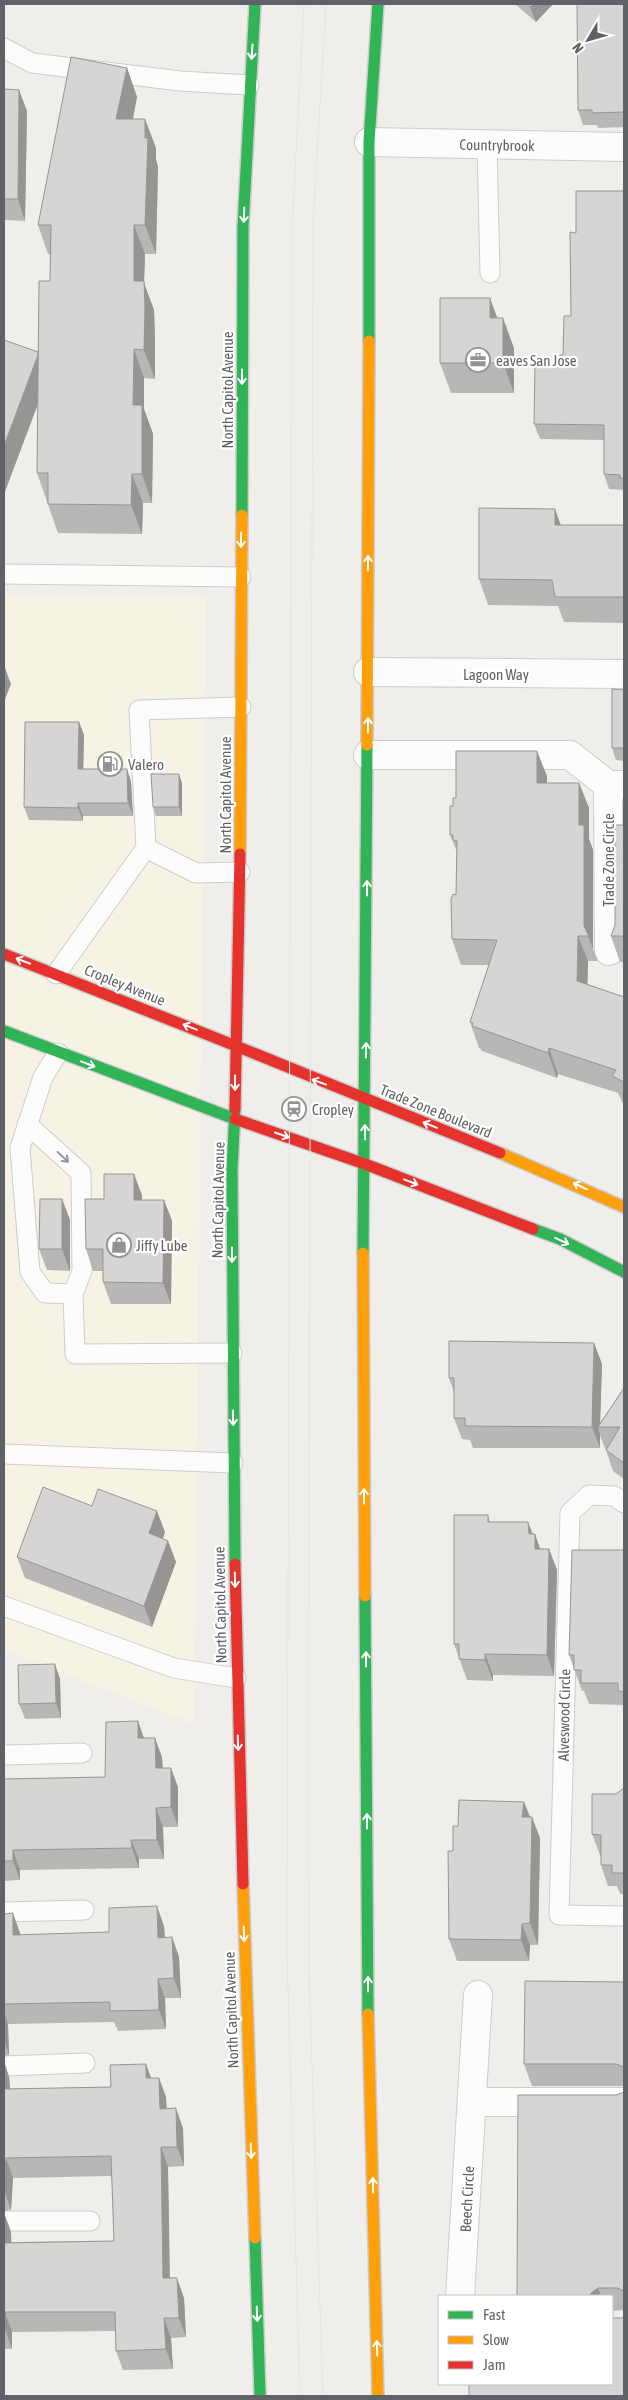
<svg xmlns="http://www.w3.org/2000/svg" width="628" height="2400" viewBox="0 0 628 2400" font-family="'Asap Condensed',sans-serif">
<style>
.commercial{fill:#f7f3e4}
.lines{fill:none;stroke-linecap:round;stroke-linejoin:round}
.lane-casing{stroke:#cbcccc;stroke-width:21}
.street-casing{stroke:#cbcccc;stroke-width:30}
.fast-casing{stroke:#cacacb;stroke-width:14}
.slow-casing{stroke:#cacacb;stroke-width:14}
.jam-casing{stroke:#cacacb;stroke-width:14}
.lane{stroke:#fdfcfc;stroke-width:19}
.street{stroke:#fdfcfc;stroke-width:28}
.fast{stroke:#30b455;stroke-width:11}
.slow{stroke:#ff9f0a;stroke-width:11}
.jam{stroke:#e5322d;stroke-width:11}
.tram{stroke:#e4e4e4;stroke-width:1}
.wall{fill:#b8b7b5}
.shaded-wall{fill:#969594}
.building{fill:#d6d5d3;stroke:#969594}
.oneway{stroke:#fff}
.oneway2{stroke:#96999c}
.labels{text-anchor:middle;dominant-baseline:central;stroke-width:4.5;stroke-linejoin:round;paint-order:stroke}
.street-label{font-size:15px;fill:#5f6368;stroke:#fff}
.poi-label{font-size:15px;fill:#5f6368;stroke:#fff;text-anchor:start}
</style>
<rect width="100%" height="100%" fill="#efeeea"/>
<path class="commercial" d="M4,596H206L194,1724L4,1651Z"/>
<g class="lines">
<defs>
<path id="lane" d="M4,48L32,63L180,81L249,85
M487,145L490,273
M4,574L241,577
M240,872L196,873L146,848L139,710L241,707
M56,974L146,848
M58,1053L43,1077L20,1148L30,1272L45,1293L73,1294L75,1354L232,1353
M27,1124L81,1173L82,1271L73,1294
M4,1454L233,1463
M624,1503L614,1496L589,1495L570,1513L559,1915L624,1916
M4,1606L174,1668L236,1678
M4,1755L82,1753
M4,1912L84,1910
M4,2066L85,2063
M4,2221H90"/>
<path id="street" d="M369,142L624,147
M368,672L624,674
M368,755H570L608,785
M609,951L608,785H624
M472,2102H624
M460,2296L478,1995"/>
<path id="fast" d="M369,341V142L378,4
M242,515L243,227L255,4
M4,1031L235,1119
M533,1229L560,1239L624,1272
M363,1253L367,745
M235,1564L232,1170L235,1109
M365,1596L368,2014
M255,2238L260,2396"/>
<path id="slow" d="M367,745L369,341
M240,854L242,515
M500,1153L624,1207
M363,1253L365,1596
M243,1884L255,2238
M368,2014L378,2396"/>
<path id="jam" d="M4,954L236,1046
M236,1046L500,1153
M235,1109L240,854
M235,1119L365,1164L533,1229
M235,1564L243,1884"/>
</defs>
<use href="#lane" class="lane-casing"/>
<use href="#street" class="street-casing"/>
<use href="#fast" class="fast-casing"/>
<use href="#slow" class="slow-casing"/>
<use href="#jam" class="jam-casing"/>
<use href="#lane" class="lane"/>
<use href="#street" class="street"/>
<use href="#fast" class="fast"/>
<use href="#slow" class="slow"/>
<use href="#jam" class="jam"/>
<path class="tram" d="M300,2396L287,1954L292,228L304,4
M323,2396L309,1974L308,1790L313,223L326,4"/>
</g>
<path class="wall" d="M515,4H553L536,22Z
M624,4V127L598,128L597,125H583L578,110Z
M127,68L137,97L133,119L156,148V160L158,167L156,254H145L144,283L154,310L155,337V379L144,378V409L153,434L152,503H143L142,534L58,533L37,473L38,404L4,494V340L38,352L50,281V254H48L38,225Z
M4,89L27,111L25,221L4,220Z
M624,191V490L609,489L604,474V440L540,439L534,424L563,355L571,316Z
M497,318L514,348V393H451L440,363Z
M561,525H624V623L564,622L558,606L488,605L479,579Z
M624,690V761L616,760L612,748Z
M79,722L84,735L83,769H127L131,782L133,816H83V821L29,820L24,807Z
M547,776V783H579L589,808V839L593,850V949L598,961H588L587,984L624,997V1103L622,1102L618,1093L558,1074L557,1078L482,1051L480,1048H479L470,1022L489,965H461L452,939L456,895L457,852L450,835L453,806L456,798Z
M182,783V816H156L153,807Z
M624,825V962H620L611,936L615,925Z
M142,1195V1200H164L172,1221L171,1304H111L103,1282V1271H93L86,1249L104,1199Z
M62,1199L70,1220V1271L47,1270L39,1249Z
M594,1343L602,1364L600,1423L624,1388V1479L613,1471L606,1450V1449H605L600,1435V1448H473L470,1440L462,1439L454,1418V1392L449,1378Z
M92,1506L165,1532L163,1539L168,1541L176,1562L152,1627L25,1578L17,1557Z
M488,1515L490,1522L533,1534H535L540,1549H549L557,1570L554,1676L493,1675V1681L467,1680L454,1644Z
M624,1550V1709L623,1705L589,1704L584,1691H582L569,1655Z
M60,1679L61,1718L25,1719L19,1704Z
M144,1738L162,1757L163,1768L178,1787V1827H163L164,1859H139V1868L20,1870V1880L4,1881V1779L105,1777Z
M624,1788V1894H620L617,1886H608L601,1865V1856L600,1855L592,1834L616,1794Z
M524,1802L530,1817L540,1838L538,1945H530L529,1961H457L449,1939L453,1851L458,1826Z
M4,1914L20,1933V1935L109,1932L164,1926L165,1938L172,1937L179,1957L181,1998H165L166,2029L118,2031L114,2022L8,2024L9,2055L4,2056Z
M624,1982V2086H532L524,2064Z
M4,2061L9,2077L10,2089L111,2087L151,2078H159L166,2097L167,2108L183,2128L184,2166L168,2167L170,2278L184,2298L186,2337L171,2338L173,2369L123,2370L116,2351V2331L12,2332V2349H4V2213L11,2232V2242L114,2241L112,2176L13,2178L11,2210L4,2211Z
M624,2092V2310L612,2311V2296H517L616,2095Z"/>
<path class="shaded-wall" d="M533,4H553L536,22L530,7Z
M127,68L137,97L127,148L116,119Z
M19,90L27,111L25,221L18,199Z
M145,119L156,148V160L158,167L156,254L145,225Z
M134,225L145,254L144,283L154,310L155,337V379L144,350L134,281Z
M490,298L501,328L490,318Z
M503,318L514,348V393L503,363Z
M134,349L144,378V409L153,434L152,503L142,474L133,405Z
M39,353L48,377L4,494V446Z
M132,474L143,503L142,534L131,505Z
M555,509L564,534L555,525Z
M4,665L11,684L4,702Z
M79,722L84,735L83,782L78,769Z
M537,751L547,776V808L537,783Z
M127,769L131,782L133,816L128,803Z
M179,774L182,783V816L179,807Z
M579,783L589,808V839L593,850V949L584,926L579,825Z
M78,803L83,816V821L78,808Z
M578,936L588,961L587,1006L577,981Z
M549,1048L558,1074L557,1078L548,1053Z
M134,1174L142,1195V1221L134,1200Z
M62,1199L70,1220V1271L62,1249Z
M164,1200L172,1221L171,1304L163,1283Z
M594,1343L602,1364L600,1427H598L600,1435V1448L592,1427Z
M157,1511L165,1532L157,1555L149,1533Z
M528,1522L535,1540V1534L542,1555V1570L529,1534Z
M168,1541L176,1562L152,1627L144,1606Z
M549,1549L557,1570L554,1676L547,1655Z
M485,1654L493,1675V1681L485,1660Z
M55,1664L60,1679L61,1718L56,1703Z
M138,1721L145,1741L138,1738Z
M155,1738L162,1757L163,1788L156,1768Z
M171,1768L178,1787V1827L171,1807Z
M524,1802L532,1822V1817L540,1838L538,1945L530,1923L522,1817Z
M156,1808L163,1827L164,1859L157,1840Z
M131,1840L139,1859V1868L132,1848Z
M13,1850L20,1870V1880L13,1861Z
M157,1906L164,1926L166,1958L158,1938Z
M13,1913L20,1933V1954L13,1935Z
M522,1924L530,1945L529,1961L521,1940Z
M172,1937L179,1957L181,1998L174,1978Z
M158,1979L165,1998L166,2029L159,2010Z
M4,2011L8,2024L9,2055L4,2040Z
M4,2061L9,2077L12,2109L5,2089Z
M146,2064L153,2083L146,2078Z
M159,2078L166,2097L167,2128L160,2109Z
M176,2108L183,2128L184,2166L177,2147Z
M161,2147L168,2167L170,2298L163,2278Z
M6,2158L13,2178L11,2210L4,2190Z
M4,2213L11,2232L12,2262L4,2243Z
M177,2278L184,2298L186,2337L179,2318Z
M598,2288L601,2296H590L591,2293Z
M5,2312L12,2332V2349L5,2329Z
M164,2318L171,2338L173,2369L166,2349Z"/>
<path class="building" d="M526,4H533L530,7Z
M577,4H624V112L592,113V110H578Z
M71,57L127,68L116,119H145V138H148L145,225H134V281H144L145,308L144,350L134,349L133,405H142V474H132L131,505L48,504V473H37L39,281H50L51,225H38Z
M4,89L19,90L18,199H4Z
M576,191H624V478H620V475L604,474V425L534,424L535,363L559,364L560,355H563L564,316H571L570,232L576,233Z
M440,298H490V318H503V363H440Z
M4,340L38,352V355L4,446Z
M479,508L555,509V525H624V597H555L552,580L479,579Z
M612,689L624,690V748H612Z
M25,722H79L78,769H127L128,803H78V808L24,807Z
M456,751H537V783H579V825H584V926L589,936H578L577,981L624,997V1082L612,1076L616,1070L549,1048L548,1053L472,1026L473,1023L470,1022L497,940L452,939L451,899L453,894L456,895L457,841L453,840V835H450V806H453V798H456Z
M151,774H179V807H153Z
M615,825H624V936H611L615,925Z
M104,1174H134V1200H164L163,1283L103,1282V1249H86L85,1199H104Z
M40,1199H62V1249H39Z
M449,1341L594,1343L592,1427L465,1426V1418H454V1378H449Z
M624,1388V1463L606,1450L620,1427H598Z
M43,1487L92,1506L98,1489L157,1511L149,1533L168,1541L144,1606L17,1557Z
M454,1515H488V1522H528L529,1534H535V1549H549L547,1655L485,1654V1660L459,1659V1644H454Z
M572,1550H624V1692L618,1691V1683H581V1670H574V1655H569Z
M55,1664L56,1703L19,1704L18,1665Z
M138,1721V1738H155L156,1768H171V1807L156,1808L157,1840H131L132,1848L13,1850V1861H4V1779L105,1777L106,1722Z
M624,1788V1873H612V1865H601V1835L592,1834V1794H616Z
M459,1800L524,1802L522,1817H532L530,1923L522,1924L521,1940L449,1939L448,1851H453V1826H458Z
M157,1906L158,1938L172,1937L174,1978L158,1979L159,2010L110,2011V2002L4,2004V1914L13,1913V1935L109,1932V1908Z
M525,1981L624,1982V2067L616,2064H524Z
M146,2064V2078H159L160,2109L176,2108L177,2147H161L163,2278H177L179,2318H164L166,2349L116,2351L115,2312H5V2329H4V2213V2243L114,2241L111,2156L6,2158L4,2190V2075L5,2089L111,2087L110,2065Z
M624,2092V2291L617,2288H598L591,2293L590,2296H517L518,2095H616Z
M624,2316V2396H469V2384H612V2318H622Z"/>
<defs><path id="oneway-shaft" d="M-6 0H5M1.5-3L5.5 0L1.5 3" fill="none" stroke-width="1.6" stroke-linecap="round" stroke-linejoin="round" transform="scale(1.25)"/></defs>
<g class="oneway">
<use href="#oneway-shaft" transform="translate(252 52) rotate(94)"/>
<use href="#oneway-shaft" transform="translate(244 215) rotate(92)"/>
<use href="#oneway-shaft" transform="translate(242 377) rotate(90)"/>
<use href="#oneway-shaft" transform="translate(241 540) rotate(90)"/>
<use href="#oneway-shaft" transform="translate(368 563) rotate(-90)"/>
<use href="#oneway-shaft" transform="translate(368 725) rotate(-90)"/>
<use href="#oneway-shaft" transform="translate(367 888) rotate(-90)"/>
<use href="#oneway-shaft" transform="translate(23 961) rotate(-159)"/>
<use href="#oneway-shaft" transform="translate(190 1027) rotate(-158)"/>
<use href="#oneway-shaft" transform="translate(366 1050) rotate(-89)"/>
<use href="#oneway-shaft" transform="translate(88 1064) rotate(21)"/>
<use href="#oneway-shaft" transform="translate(319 1082) rotate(-160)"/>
<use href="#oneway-shaft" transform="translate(235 1083) rotate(90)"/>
<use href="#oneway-shaft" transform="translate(430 1125) rotate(-158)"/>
<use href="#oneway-shaft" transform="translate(365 1132) rotate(-91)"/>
<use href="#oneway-shaft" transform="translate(282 1135) rotate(19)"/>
<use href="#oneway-shaft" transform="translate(411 1182) rotate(21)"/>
<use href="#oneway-shaft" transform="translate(580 1186) rotate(-154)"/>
<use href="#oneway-shaft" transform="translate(562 1241) rotate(25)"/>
<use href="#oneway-shaft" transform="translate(232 1255) rotate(90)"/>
<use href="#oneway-shaft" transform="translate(233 1418) rotate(89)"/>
<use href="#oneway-shaft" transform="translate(364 1496) rotate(-90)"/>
<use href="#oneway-shaft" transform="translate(235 1580) rotate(89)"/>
<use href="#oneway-shaft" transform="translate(366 1659) rotate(-90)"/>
<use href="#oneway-shaft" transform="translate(238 1743) rotate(88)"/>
<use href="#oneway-shaft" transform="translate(367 1821) rotate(-90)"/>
<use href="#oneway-shaft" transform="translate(244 1934) rotate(88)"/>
<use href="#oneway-shaft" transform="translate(368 1984) rotate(-90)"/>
<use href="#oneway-shaft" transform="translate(251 2151) rotate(88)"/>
<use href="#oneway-shaft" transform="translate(373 2185) rotate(-91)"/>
<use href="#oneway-shaft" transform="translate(257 2314) rotate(88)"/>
<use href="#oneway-shaft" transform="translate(377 2348) rotate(-92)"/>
</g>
<use class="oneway2" href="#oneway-shaft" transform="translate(63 1157) rotate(43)"/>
<defs>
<symbol id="office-ring" viewBox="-11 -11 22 22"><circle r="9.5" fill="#fff" stroke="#919496" stroke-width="1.5"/><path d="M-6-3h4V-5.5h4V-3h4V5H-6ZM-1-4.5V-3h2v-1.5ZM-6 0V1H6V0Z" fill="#919496"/></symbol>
<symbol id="fuel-ring" viewBox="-11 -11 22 22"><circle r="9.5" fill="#fff" stroke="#919496" stroke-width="1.5"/><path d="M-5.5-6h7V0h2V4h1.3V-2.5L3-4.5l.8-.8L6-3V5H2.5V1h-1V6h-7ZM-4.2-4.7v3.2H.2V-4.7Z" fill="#919496"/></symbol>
<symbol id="station-ring" viewBox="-11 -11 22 22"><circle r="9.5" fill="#fff" stroke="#919496" stroke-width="1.5"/><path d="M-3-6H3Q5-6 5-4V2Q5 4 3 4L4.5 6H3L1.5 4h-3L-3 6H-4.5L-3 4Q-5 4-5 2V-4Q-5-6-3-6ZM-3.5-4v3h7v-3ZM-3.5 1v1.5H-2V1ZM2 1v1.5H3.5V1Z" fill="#919496"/></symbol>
<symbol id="shop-ring" viewBox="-11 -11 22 22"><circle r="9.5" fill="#fff" stroke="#919496" stroke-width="1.5"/><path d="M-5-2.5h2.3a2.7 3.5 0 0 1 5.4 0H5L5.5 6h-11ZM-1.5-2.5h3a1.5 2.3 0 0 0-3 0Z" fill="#919496"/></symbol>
</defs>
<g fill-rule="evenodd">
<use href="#office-ring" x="464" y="346" width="28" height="28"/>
<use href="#fuel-ring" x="96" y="750" width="28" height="28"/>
<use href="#station-ring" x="280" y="1095" width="28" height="28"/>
<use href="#shop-ring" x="105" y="1231" width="28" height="28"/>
</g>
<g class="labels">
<g class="street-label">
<text transform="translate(497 145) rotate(1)">Countrybrook</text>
<text transform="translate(227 390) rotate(-90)">North Capitol Avenue</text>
<text x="496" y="674">Lagoon Way</text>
<text transform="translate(225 795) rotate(-90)">North Capitol Avenue</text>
<text transform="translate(608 860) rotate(-90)">Trade Zone Circle</text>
<text transform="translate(125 985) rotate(22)">Cropley Avenue</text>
<text transform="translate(436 1111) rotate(22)">Trade Zone Boulevard</text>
<text transform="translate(218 1200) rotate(-89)">North Capitol Avenue</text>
<text transform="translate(220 1605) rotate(-91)">North Capitol Avenue</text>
<text transform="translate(564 1715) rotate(-89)">Alveswood Circle</text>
<text transform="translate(231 2010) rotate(-92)">North Capitol Avenue</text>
<text transform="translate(467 2199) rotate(-87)">Beech Circle</text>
</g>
<g class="poi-label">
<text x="496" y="360">eaves San Jose</text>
<text x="128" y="764">Valero</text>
<text x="312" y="1109">Cropley</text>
<text x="136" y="1245">Jiffy Lube</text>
</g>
</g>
<rect width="628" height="2400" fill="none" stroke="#5f6368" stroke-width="10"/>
<rect x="438" y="2295" width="175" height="90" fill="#ffffff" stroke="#bfc1c3"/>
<rect x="448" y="2311" width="25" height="8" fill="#30b455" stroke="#bfc1c3"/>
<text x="483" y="2320" font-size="15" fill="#5f6368">Fast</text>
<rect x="448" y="2336" width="25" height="8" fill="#ff9f0a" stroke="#bfc1c3"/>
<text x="483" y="2345" font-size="15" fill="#5f6368">Slow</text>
<rect x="448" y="2361" width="25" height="8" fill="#e5322d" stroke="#bfc1c3"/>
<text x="483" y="2370" font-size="15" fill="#5f6368">Jam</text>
<g transform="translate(588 40) rotate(232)" stroke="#ffffff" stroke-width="4" paint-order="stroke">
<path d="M0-4L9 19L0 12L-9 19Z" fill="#5f6368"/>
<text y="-8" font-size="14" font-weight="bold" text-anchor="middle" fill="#5f6368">N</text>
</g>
</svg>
